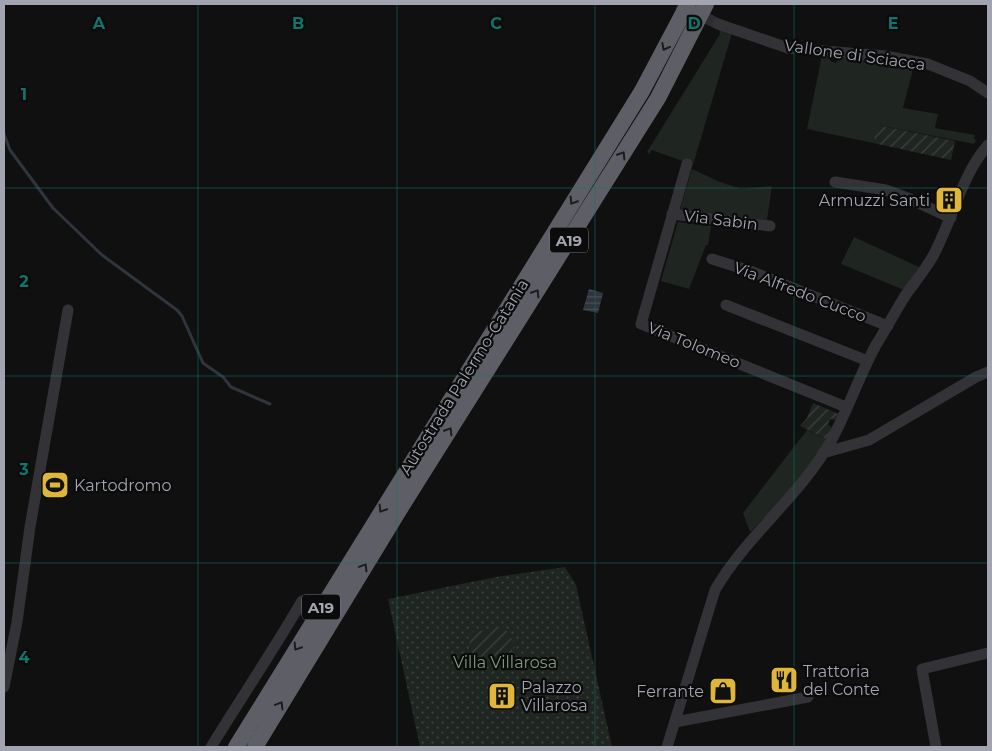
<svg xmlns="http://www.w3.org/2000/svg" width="992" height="751" viewBox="0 0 992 751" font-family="Montserrat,sans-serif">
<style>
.grass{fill:#1f2520}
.park{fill:url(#park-dots)}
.garden{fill:url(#garden-furrows)}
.water{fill:url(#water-rules)}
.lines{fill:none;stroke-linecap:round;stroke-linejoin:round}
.stream{stroke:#2f353c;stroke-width:3}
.minor-tunnel{stroke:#2d2e31;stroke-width:11;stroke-dasharray:11 5.5;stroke-linecap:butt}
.minor{stroke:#333337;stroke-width:11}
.highway{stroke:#5e5f66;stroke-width:16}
.oneway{stroke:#1c1c1e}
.grid{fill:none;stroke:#0f766e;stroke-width:1;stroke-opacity:0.55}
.labels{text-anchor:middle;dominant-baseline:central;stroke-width:4.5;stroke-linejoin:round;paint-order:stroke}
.shield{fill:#0b0b0c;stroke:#75777f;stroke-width:1}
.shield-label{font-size:15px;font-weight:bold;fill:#a2a5b0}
.street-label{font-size:16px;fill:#a2a5b0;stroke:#0b0b0c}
.poi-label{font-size:16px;fill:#a2a5b0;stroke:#0b0b0c;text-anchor:start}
.park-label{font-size:16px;fill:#7b9a7f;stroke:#0b0b0c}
.grid-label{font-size:16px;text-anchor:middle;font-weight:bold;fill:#0f766e;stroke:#0b0b0c;stroke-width:4.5;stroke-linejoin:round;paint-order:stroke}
</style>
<defs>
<pattern id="park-dots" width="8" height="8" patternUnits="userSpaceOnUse" patternTransform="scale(1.25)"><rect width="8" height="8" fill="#1f2520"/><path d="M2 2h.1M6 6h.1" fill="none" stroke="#3c423e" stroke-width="1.8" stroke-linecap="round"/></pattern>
<pattern id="garden-furrows" width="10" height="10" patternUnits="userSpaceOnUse" patternTransform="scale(1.25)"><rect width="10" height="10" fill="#1f2520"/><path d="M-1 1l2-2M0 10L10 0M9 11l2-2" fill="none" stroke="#3c423e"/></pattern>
<pattern id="water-rules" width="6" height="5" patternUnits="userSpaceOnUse" patternTransform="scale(1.25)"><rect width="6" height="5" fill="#2f353c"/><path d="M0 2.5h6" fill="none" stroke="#4a4f56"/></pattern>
</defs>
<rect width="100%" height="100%" fill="#101011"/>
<path class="grass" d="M719,29L732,33L693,165L652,150L649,154L647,152L720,34Z
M822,55L831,56L830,61L836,63L839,58H867L914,66L903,108L938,114L935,128L975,135L974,139L976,140L974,144L879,125L873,143L807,129Z
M692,169L720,182L741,189L772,186L767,220L680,210Z
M678,222L711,226L708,245H706L689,289L661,281Z
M854,237L919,267L904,290L841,264Z
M807,430L826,439C818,466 770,511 750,532L743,513Z"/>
<path class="park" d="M565,567L576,585L612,747H420L388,599L496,577Z"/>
<path class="garden" d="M878,125L955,141L951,160L873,143Z
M813,403L839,414L837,420L830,419L828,424L833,429L828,440L800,426L807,418Z
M503,627C509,634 513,639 515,648L512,649L513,656L473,664L468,633Z"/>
<path class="water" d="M589,289L603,293L598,313L583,310Z"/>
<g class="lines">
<path class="stream" d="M4,134L10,150L53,208L102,255L177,310L182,316L203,363L223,377L231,387L270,404"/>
<path class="minor-tunnel" d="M678,4L718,24"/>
<path class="minor" d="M718,24L788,48L885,56L928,64L970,81L988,93
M687,164L641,324L846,407
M835,182L886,190L910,199L951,218
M672,214L770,226
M712,259L753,272L888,326
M726,305L868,361
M823,453L869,440L976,377L988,372
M4,687L17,622L30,527L68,310
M675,722L808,697
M211,747C241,698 273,651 302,601
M667,747L715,590C747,535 800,496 831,441C848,410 859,376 876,345C886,329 895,312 905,296C914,283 925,270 933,256C952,221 962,174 988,145
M936,747L922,669L988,653"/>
<path class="highway" d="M236,747L642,91L688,4
M255,747L398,512L658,98L706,4"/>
</g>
<defs><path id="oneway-chevron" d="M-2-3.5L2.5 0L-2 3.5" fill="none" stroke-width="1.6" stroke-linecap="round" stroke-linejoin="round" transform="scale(1.25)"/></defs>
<g class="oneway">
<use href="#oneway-chevron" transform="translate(665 47) rotate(118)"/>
<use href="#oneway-chevron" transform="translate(622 155) rotate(-58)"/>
<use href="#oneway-chevron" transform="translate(573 201) rotate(122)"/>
<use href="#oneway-chevron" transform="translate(536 293) rotate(-58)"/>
<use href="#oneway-chevron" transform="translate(449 431) rotate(-58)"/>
<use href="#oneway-chevron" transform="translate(382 509) rotate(122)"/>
<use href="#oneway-chevron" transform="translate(364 567) rotate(-59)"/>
<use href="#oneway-chevron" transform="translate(297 647) rotate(122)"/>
<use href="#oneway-chevron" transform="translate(280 705) rotate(-59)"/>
</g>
<path class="grid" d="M198,4V747M397,4V747M595,4V747M794,4V747M4,188H988M4,376H988M4,563H988"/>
<defs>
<symbol id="building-square" viewBox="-11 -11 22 22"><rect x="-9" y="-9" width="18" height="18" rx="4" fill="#dfb63a" stroke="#0b0b0c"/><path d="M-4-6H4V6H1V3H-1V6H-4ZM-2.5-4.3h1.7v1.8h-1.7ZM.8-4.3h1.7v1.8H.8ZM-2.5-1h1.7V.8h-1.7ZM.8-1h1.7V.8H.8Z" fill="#111"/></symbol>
<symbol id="stadium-square" viewBox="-11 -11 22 22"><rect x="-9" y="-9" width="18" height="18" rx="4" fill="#dfb63a" stroke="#0b0b0c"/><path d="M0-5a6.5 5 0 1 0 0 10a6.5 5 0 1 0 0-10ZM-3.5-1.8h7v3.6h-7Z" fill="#111"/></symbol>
<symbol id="restaurant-square" viewBox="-11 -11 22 22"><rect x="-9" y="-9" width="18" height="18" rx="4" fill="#dfb63a" stroke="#0b0b0c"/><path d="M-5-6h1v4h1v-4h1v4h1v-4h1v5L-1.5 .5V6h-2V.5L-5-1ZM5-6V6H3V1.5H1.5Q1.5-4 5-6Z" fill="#111"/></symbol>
<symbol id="shop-square" viewBox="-11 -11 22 22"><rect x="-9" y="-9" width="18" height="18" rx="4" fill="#dfb63a" stroke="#0b0b0c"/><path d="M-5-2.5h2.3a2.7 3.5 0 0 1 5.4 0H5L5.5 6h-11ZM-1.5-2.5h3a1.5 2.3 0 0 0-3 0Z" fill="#111"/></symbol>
</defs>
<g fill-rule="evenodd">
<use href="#building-square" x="933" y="184" width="32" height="32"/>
<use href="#stadium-square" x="39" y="469" width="32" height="32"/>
<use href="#restaurant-square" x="768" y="664" width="32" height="32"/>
<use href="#shop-square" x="707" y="675" width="32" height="32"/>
<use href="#building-square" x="486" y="680" width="32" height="32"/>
</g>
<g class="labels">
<g class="shield">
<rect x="550" y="227.5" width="38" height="25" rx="4"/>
<rect x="302" y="594.5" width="38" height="25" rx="4"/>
</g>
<g class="shield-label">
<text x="569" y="240">A19</text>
<text x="321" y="607">A19</text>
</g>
<g class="street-label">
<text transform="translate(855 55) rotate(8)">Vallone di Sciacca</text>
<text transform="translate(721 220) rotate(7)">Via Sabin</text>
<text transform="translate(800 292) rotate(21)">Via Alfredo Cucco</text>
<text transform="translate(694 345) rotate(22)">Via Tolomeo</text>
<text transform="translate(464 377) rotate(-58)">Autostrada Palermo-Catania</text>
</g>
<g class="poi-label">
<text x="930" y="200" text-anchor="end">Armuzzi Santi</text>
<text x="74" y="485">Kartodromo</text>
<text x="803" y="671">Trattoria<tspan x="803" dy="18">del Conte</tspan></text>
<text x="521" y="687">Palazzo<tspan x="521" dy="18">Villarosa</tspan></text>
<text x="704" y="691" text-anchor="end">Ferrante</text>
</g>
<g class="park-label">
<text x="505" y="662">Villa Villarosa</text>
</g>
</g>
<g class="grid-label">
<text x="99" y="29">A</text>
<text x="298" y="29">B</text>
<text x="496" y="29">C</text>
<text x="694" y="29">D</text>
<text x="893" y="29">E</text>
<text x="24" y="100">1</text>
<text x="24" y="287">2</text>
<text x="24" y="475">3</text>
<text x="24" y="663">4</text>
</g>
<rect width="992" height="751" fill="none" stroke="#a2a5b0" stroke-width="10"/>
</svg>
